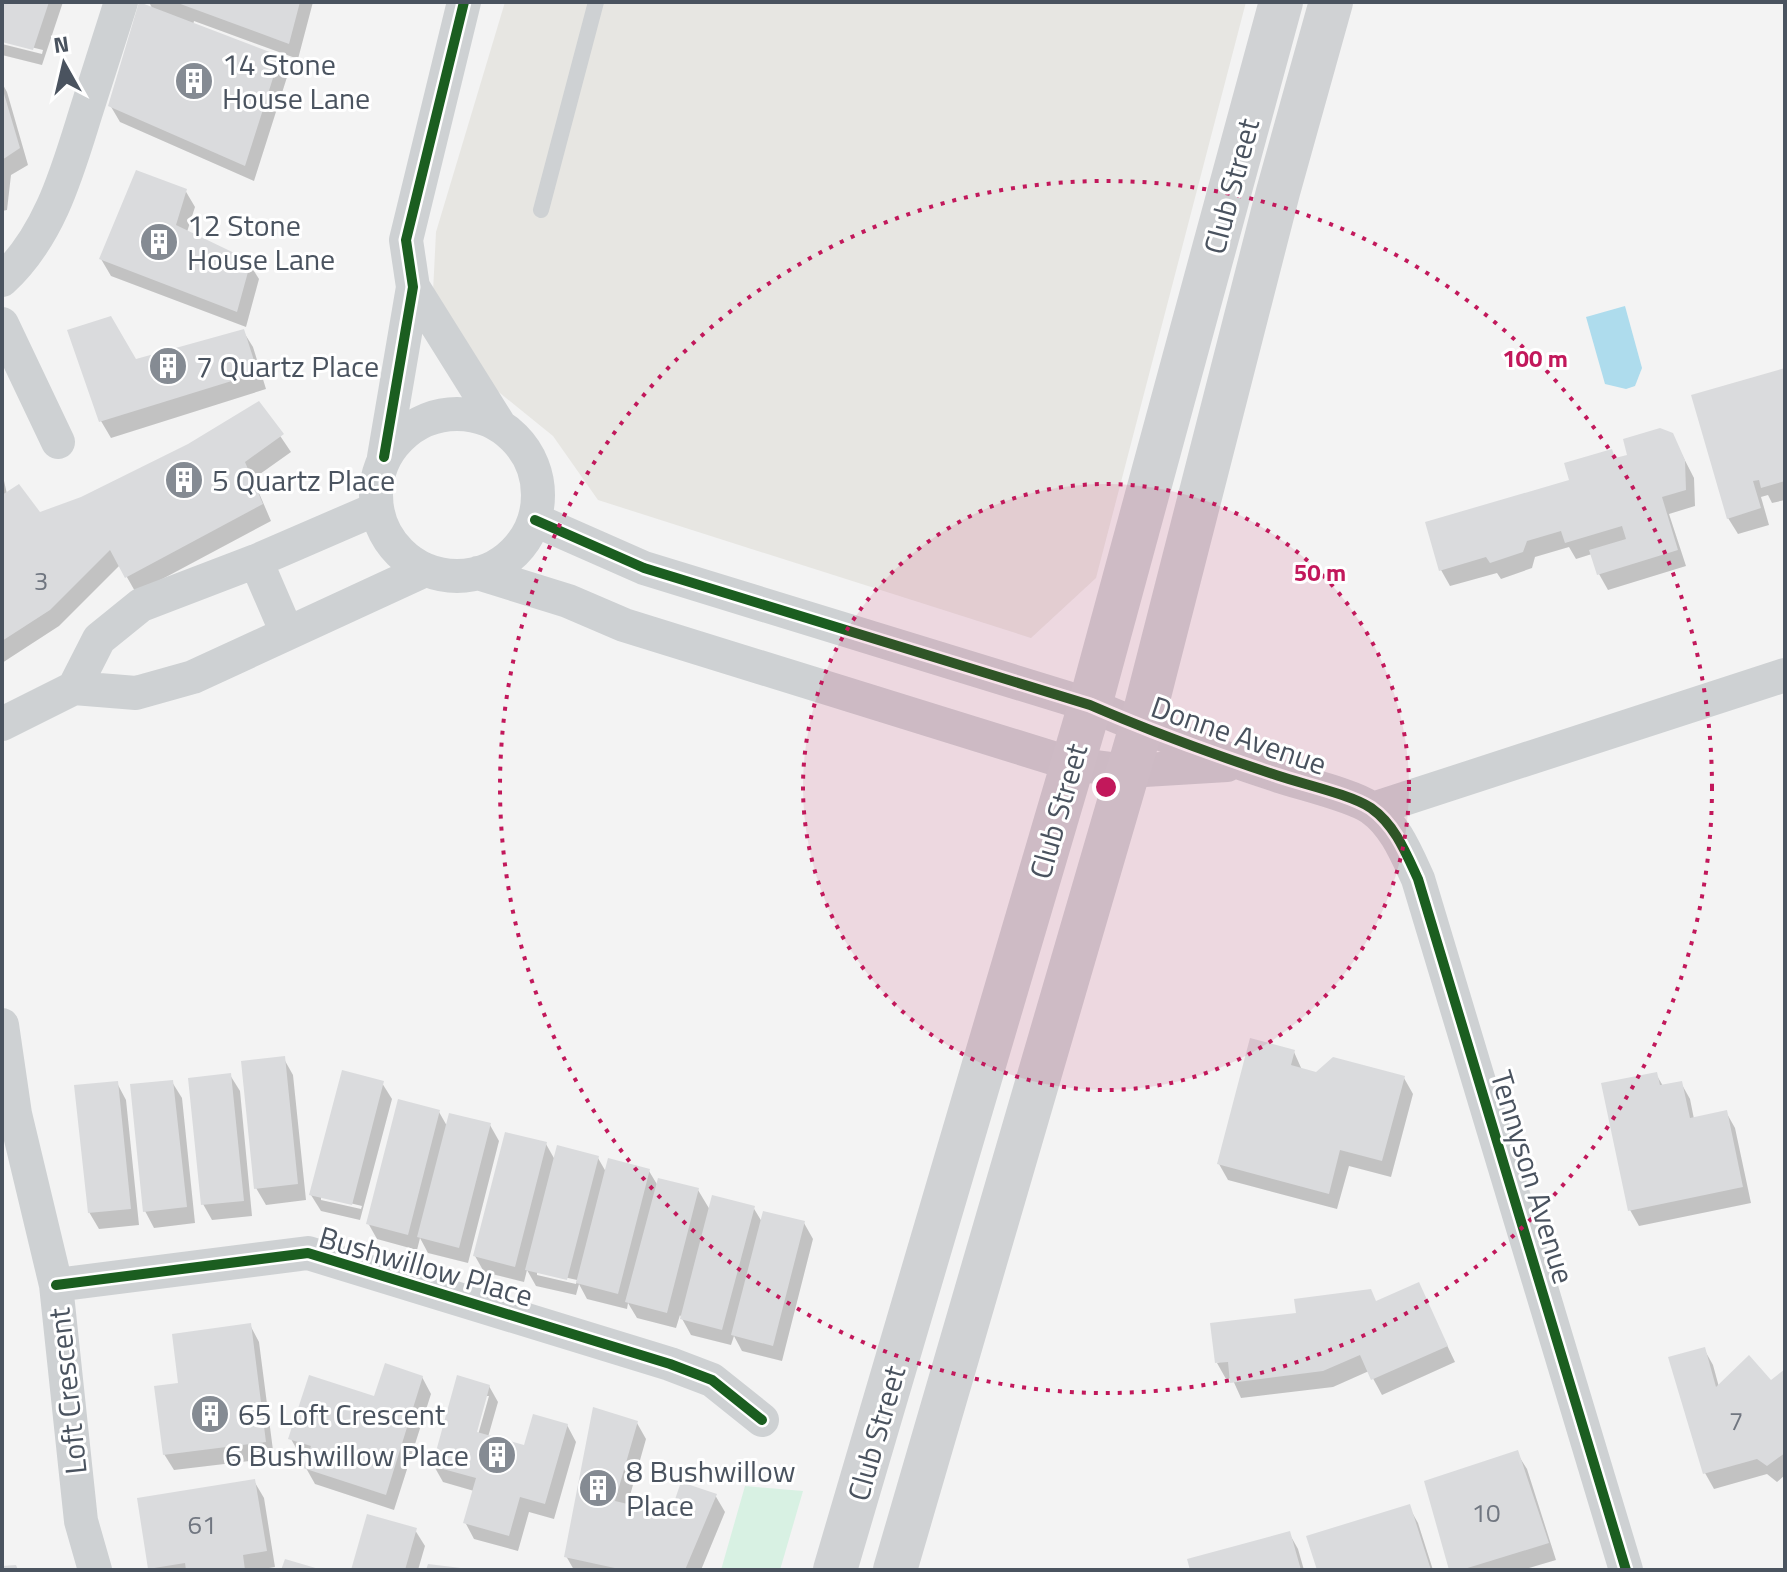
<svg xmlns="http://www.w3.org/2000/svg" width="1787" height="1572" viewBox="0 0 1787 1572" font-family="'Titillium Web',sans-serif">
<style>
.commercial{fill:#e7e6e2}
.green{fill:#d8f1e3}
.water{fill:#aedced}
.shadow{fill:#0003;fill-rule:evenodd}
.building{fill:#dadbdd}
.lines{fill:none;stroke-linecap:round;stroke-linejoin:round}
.service{stroke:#ced1d3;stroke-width:16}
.minor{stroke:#ced1d3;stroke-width:34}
.secondary{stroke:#d0d2d4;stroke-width:44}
.cycleway-casing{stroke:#fff;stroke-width:15}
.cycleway{stroke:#1b5e20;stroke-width:10}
.ring{fill:none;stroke:#c2185b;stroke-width:4;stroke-dasharray:4 8}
.labels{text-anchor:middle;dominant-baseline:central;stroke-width:6;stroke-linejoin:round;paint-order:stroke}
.number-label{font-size:26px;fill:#707680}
.poi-label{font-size:30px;fill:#4a535f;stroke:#fff;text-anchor:start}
.street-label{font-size:30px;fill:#4a535f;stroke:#fff}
.centre{fill:#c2185b;stroke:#fff;stroke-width:4}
.ring-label{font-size:24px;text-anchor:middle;font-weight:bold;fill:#c2185b;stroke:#fff;stroke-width:6;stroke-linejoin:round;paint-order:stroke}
</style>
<rect width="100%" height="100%" fill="#f3f3f3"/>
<path class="commercial" d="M505,2H1246L1096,578L1031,638L598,500L553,436L479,376L433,292L436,232Z"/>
<path class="green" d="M745,1486L803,1491L780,1570H721Z"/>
<path class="water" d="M1625,306L1642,368L1635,386L1626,389L1605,384L1586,317Z"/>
<path class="shadow" d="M2,2H63L42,65L2,55V44L42,54L43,50L2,40Z
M149,2H313L298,59L194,21L193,25L279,57L288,74L254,181L120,122L110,105L153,10Z
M2,83L7,92L28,165L11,175L7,210L2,211Z
M185,190L195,207L187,232L249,263L259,279L246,327L111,276L101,259Z
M243,331L253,347L266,389L111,438L101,421L70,332L136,361Z
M1785,370V500L1772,503L1768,495L1761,497L1769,525L1738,534L1728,518Z
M258,403L291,452L253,479L271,521L136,593L120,565L59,626L2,663V472L7,494L40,514L81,499L189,446Z
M1672,435L1694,478L1695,506L1669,514L1686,566L1608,590L1599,574L1592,554L1576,559L1569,547L1535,557L1532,568L1501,579L1497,573L1450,586L1441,570L1571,482Z
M1294,1052L1302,1070L1316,1074L1404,1078L1413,1094L1391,1177L1349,1166L1337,1209L1228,1180L1219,1164Z
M284,1059L293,1075L306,1200L266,1205L256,1188Z
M1656,1074L1663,1086L1681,1083L1690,1099L1694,1119L1726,1112L1735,1128L1751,1203L1639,1226L1630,1210Z
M230,1075L240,1091L252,1216L212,1220L203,1204Z
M172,1082L182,1098L195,1223L154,1228L145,1211Z
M117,1083L126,1100L139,1225L99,1229L89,1212Z
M382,1083L392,1099L360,1220L321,1211L311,1195ZM321,1196L362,1206L361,1209L321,1200Z
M439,1112L447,1126L490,1125L499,1141L468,1263L428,1253L420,1238L417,1250L377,1239L368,1223Z
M546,1144L555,1160L598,1158L606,1172L649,1171L658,1186L698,1190L710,1210L753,1207L762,1222L804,1223L813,1239L782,1361L742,1351L734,1336L731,1345L691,1335L680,1315L676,1328L637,1318L628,1303L627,1309L587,1299L579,1284L576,1295L536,1286L527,1270L524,1282L484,1272L475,1256ZM537,1271L577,1280L576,1284L537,1275Z
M1418,1284L1455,1362L1382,1395L1369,1371L1333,1387L1241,1398L1232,1378L1226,1379L1217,1363L1377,1303Z
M250,1325L259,1342L274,1458L174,1470L164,1454L180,1385Z
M1704,1349L1713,1365L1719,1387L1771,1383L1785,1371V1475L1777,1482L1767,1474L1714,1489L1705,1473Z
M422,1377L431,1394L394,1510L315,1484L306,1468L309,1458L300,1455L291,1439Z
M489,1386L498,1402L488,1437L525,1447L567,1425L576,1442L554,1519L529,1512L518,1551L474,1539L465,1522L474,1491L443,1482L434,1466ZM485,1396H489L476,1442L472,1441Z
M637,1423L646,1439L627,1506L671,1516L715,1495L725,1512L701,1570H574L566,1556Z
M1517,1453L1527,1469L1556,1560L1522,1570H1451Z
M254,1481L264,1498L275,1567L257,1570H151Z
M1409,1507L1418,1523L1433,1570H1319Z
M415,1530L425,1546L418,1570H353Z
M1289,1533L1298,1549L1304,1570H1192Z"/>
<path class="building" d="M2,2H49L33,50L2,42Z
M139,2L280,56L245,166L108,106Z
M175,2H300L289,44Z
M2,87L20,148L2,160Z
M136,170L187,189L176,225L251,261L237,312L99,259Z
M111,316L136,359L244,329L258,373L99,422L67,330Z
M1785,368V481L1761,488L1759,480L1753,481L1761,508L1727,519L1691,395Z
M259,401L284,434L245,462L263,504L125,578L110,550L50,610L2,641V495L19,484L40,512L81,497L188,444Z
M1660,428L1673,433L1685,460L1686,490L1662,497L1678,550L1597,575L1589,550L1626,539L1622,526L1565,543L1561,531L1527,541L1523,552L1490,563L1486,557L1439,571L1425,522L1569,480L1564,463L1612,449L1615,458L1627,455L1623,439Z
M1250,1038L1295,1050L1291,1065L1316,1072L1333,1057L1405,1076L1382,1161L1340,1150L1329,1194L1217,1164Z
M285,1056L298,1184L254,1189L241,1061Z
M342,1070L384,1081L352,1205L309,1195Z
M1657,1072L1660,1085L1682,1081L1690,1118L1727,1110L1743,1187L1628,1211L1601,1083Z
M231,1073L244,1201L201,1205L188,1078Z
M173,1080L187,1207L143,1212L130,1084Z
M118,1081L131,1209L88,1213L74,1085Z
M398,1099L440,1110L408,1235L366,1224Z
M449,1113L491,1123L459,1248L417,1237Z
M505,1132L547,1142L515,1267L473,1256Z
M557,1145L599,1156L567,1280L525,1270Z
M608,1158L650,1169L618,1294L576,1283Z
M658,1178L699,1188L667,1313L625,1302Z
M712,1195L755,1206L722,1330L680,1319Z
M763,1211L805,1221L773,1346L731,1335Z
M1419,1282L1448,1346L1371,1380L1360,1355L1323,1371L1230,1383L1228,1362L1215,1363L1210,1323L1296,1313L1294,1299L1371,1289L1376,1301Z
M251,1323L266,1442L163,1455L154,1386L178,1383L172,1334Z
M1705,1347L1716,1387L1749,1355L1771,1380L1785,1369V1453L1767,1466L1757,1459L1703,1474L1668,1357Z
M385,1363L423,1376L386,1495L303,1468L311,1446L288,1439L309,1375L374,1396Z
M457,1375L490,1385L477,1432L524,1445L533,1414L568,1424L545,1504L520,1497L509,1536L463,1523L476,1478L432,1466Z
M593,1407L638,1421L615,1501L670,1514L681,1482L717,1494L685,1570H624L564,1557Z
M1518,1450L1549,1543L1461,1570H1449L1424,1481Z
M255,1479L267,1551L243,1555L245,1570H186L185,1563L148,1569L137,1498Z
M1410,1504L1431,1570H1317L1306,1536Z
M367,1514L417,1528L405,1570H351Z
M1290,1531L1301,1570H1190L1187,1559Z
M285,1559L319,1569V1570H281Z
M428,1564L461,1568L460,1570H426Z
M16,1565L18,1570H2V1566Z"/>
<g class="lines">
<path class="service" d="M541,210L596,2"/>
<path class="minor" d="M2,280C49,237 67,173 85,115C97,77 109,40 121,2
M413,287L500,426
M2,324L58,442
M376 495a81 81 0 1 1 162 0a81 81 0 1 1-162 0Z
M384,457L413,287L406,240L464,2
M535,520L644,568L1090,705C1152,732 1215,755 1279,776C1303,784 1352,795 1371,808C1395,825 1406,853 1418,879L1626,1570
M256,561L287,633
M478,573L568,601L624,625L1072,764L1128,771L1227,765
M74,688L136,693L193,677L425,570
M74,688L99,639L141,605L256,561L376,509
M2,724L74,688
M1373,809L1785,675
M2,1025L15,1114L56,1285L81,1521L95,1570
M56,1285L308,1253L670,1364L712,1380L762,1420"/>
<path class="secondary" d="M835,1570L1090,705L1281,2
M895,1570L1141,727L1278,192L1331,2"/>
<defs>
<path id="cycleway" d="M384,457L413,287L406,240L464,2
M535,520L644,568L1090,705C1152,732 1215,755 1279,776C1303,784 1352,795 1371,808C1395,825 1406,853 1418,879L1626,1570
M56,1285L308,1253L670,1364L712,1380L762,1420"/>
</defs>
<use href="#cycleway" class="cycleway-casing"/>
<use href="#cycleway" class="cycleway"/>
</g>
<circle cx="1106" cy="787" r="303" fill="#c2185b" fill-opacity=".12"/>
<g class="ring">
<circle cx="1106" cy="787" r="303"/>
<circle cx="1106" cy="787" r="606"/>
</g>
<defs>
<symbol id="building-disc" viewBox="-11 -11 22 22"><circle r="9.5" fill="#858b93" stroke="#fff"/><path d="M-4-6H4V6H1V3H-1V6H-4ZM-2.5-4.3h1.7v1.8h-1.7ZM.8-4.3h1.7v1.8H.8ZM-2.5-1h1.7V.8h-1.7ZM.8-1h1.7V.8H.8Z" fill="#fff"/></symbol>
</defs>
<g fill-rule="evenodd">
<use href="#building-disc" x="172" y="59" width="44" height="44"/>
<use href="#building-disc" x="137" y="220" width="44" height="44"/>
<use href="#building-disc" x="146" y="344" width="44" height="44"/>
<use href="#building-disc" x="162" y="458" width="44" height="44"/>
<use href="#building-disc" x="188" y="1392" width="44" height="44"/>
<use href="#building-disc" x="475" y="1433" width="44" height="44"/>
<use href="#building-disc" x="576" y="1466" width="44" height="44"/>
</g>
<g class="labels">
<g class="number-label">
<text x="41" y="580">3</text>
<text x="1736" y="1420">7</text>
<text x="1486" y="1512">10</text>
<text x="202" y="1524">61</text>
</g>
<g class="poi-label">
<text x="222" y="64">14 Stone<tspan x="222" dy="34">House Lane</tspan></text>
<text x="187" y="225">12 Stone<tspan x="187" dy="34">House Lane</tspan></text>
<text x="196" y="366">7 Quartz Place</text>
<text x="212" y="480">5 Quartz Place</text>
<text x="238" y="1414">65 Loft Crescent</text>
<text x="469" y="1455" text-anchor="end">6 Bushwillow Place</text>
<text x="626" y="1471">8 Bushwillow<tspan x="626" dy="34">Place</tspan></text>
</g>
<g class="street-label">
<text transform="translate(1231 186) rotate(-75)">Club Street</text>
<text transform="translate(1239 735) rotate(19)">Donne Avenue</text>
<text transform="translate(1058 811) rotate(-74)">Club Street</text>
<text transform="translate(1533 1177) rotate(73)">Tennyson Avenue</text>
<text transform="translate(426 1266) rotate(16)">Bushwillow Place</text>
<text transform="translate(67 1391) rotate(-96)">Loft Crescent</text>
<text transform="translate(876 1433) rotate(-74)">Club Street</text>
</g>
</g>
<circle cx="1106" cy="787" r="12" class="centre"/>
<g class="ring-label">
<text x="1535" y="367">100 m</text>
<text x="1320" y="581">50 m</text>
</g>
<rect width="1787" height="1572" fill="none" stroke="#4a535f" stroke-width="8"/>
<g transform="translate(64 64) rotate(352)" stroke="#ffffff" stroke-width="6" paint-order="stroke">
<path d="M0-6L14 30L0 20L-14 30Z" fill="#4a535f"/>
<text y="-12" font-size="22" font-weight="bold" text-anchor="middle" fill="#4a535f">N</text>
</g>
</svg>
